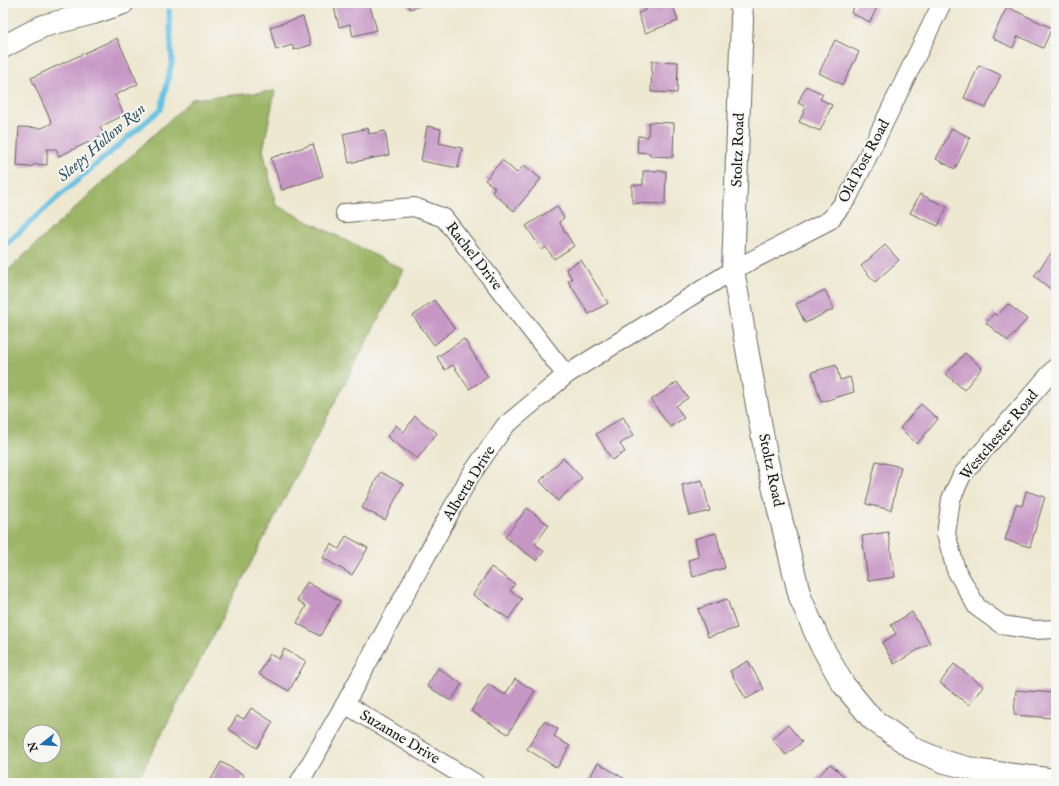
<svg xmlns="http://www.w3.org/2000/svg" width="1059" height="786" viewBox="0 0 1059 786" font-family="'IM FELL English',serif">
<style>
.forest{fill:#9cb566;stroke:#5c6841;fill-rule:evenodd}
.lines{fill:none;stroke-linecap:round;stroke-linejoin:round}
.stream{stroke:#67c2e5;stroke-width:5.5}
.building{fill:#c696c5}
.minor-casing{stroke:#66635b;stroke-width:20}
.tertiary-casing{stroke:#66635b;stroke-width:24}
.minor{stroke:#fff;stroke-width:18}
.tertiary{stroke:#fff;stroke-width:22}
.labels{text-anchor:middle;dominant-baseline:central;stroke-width:4;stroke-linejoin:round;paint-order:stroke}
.street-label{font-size:15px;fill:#1c1c1c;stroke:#f6f6f2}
.water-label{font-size:16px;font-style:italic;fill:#365662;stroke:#f6f6f2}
</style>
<rect width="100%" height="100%" fill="#f6f6f2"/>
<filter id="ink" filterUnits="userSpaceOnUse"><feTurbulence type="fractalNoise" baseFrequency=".025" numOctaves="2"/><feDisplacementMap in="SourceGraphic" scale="8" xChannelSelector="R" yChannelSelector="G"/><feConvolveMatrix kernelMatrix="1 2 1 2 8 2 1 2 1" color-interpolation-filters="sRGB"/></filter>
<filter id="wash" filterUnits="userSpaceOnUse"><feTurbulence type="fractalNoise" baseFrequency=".012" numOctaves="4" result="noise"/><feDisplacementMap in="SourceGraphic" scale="16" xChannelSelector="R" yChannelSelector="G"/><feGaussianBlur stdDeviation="0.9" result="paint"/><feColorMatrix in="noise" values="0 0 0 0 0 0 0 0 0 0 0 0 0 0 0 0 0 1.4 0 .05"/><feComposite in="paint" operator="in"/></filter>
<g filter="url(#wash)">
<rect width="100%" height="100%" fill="#eee8d1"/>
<path class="forest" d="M275,91L263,150L276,205L404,270L136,783H3V275L192,99ZM30,732H54V756H30Z"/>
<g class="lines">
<path class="stream" d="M3,247L57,198L161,109L172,62L169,11"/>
</g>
<g id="blocks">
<path class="building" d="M349,3H369L377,30L353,36L350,24L339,27L334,7Z
M407,3H427L410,9Z
M644,3H672L678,21L645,33L638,13L646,10Z
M856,3H879L870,22L851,13Z
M1007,7L1052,28L1043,48L1018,36L1013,48L992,38Z
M303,17L311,45L294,50L292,45L276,50L270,27Z
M117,38L138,84L115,95L124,115L100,127L104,135L59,156L56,149H47V165L36,164L30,167L17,166L19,127L42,128L52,123L31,78Z
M835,40L859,52L843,85L819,73Z
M652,61L678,62L677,93L651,92Z
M979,65L1001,75L986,108L964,98Z
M806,86L823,94L820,99L832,105L820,131L799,122L806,107L798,103Z
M649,122L674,123L673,157L650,156V153L637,152L638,136L648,137Z
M427,126L441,129L439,143L462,148L458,168L421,161Z
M368,128L369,134L385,131L389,155L349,163L343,134Z
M952,128L970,138L955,169L936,159Z
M313,144L323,176L282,190L271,158Z
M502,160L517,173L524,165L541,179L514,211L492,192L495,188L485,180Z
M643,171H666L665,204L632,203V185H643Z
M920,194L947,207L938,226L910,213Z
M557,206L564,218L559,222L574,246L554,259L546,247L542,250L526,226Z
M885,245L899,260L875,282L861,266Z
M1052,252L1056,255V285L1052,290L1034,276Z
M581,260L608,303L589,314L568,281L572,279L566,269Z
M825,290L834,309L805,323L796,304Z
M434,300L455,329L434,345L413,316Z
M1008,304L1027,319L1008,341L986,323L994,313L997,316Z
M464,339L488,377L469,389L453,365L445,370L437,357Z
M965,353L982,368L964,390L946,374Z
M836,365L840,380L850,377L854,392L821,402L812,372Z
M677,382L688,398L676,406L684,418L670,427L651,400Z
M921,404L938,419L917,444L900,428Z
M415,416L437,433L417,459L387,437L396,425L404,432Z
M623,417L634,435L620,444L625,452L612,460L596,434Z
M563,458L582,478L558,501L540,481Z
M876,461L901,467L891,510L866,504Z
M380,472L403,484L385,520L362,508Z
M702,480L710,511L690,516L682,485Z
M1026,491L1045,497L1030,547L1005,540L1016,504L1022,506Z
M527,508L549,525L535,544L544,551L537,561L505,537Z
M888,532L895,577L868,581L862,536Z
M716,533L725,568L693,577L688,560L699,557L695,539Z
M346,536L368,548L352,575L323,558L331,544L339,549Z
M491,567L515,584L510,591L522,599L509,619L473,595Z
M307,582L340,601L320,636L297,623L306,606L297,600Z
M727,599L737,628L708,637L698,609Z
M912,612L930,643L894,664L882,643L896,634L891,625Z
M284,649L306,661L289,691L259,674L270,654L279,659Z
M748,661L764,689L746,699L730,671Z
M954,664L983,686L969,705L940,683Z
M438,668L462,684L451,701L427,686Z
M515,679L535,691L508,734L471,711L488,684L505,695Z
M1016,690L1054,693L1052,718L1014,715Z
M251,708L273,722L257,748L229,729L237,716L244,719Z
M544,721L558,729L554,736L570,746L557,768L527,749Z
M788,725L802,742L786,755L772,739Z
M221,762L244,775L240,783H209Z
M598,763L632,783H586Z
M830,764L852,783H814L813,782Z"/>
</g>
</g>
<g filter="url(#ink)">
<use href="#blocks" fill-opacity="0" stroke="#66635b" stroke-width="1"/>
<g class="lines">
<defs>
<path id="minor" d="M345,213L414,207L444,218L566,375
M1056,367L962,475L951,499L946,534L956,570L977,607L1002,625L1034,630L1056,629
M345,704L475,783
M299,783L345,704L470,476L505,426L566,375L733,270L830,220L848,197L942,3"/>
<path id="tertiary" d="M741,3L742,19L733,270L767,461L800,597L820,643L843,684L872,719L914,749L945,762L980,771L1056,780
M3,47L43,26L93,13L123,3"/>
</defs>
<use href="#minor" class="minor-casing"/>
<use href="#tertiary" class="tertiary-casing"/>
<use href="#minor" class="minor"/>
<use href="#tertiary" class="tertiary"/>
</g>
</g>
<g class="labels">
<g class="street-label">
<text transform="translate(738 150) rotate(-88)">Stoltz Road</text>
<text transform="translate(864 161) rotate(-62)">Old Post Road</text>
<text transform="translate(474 256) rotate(52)">Rachel Drive</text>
<text transform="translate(999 435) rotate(-50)">Westchester Road</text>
<text transform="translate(771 470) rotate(78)">Stoltz Road</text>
<text transform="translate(469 483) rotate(-58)">Alberta Drive</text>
<text transform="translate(400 737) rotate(31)">Suzanne Drive</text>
</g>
<g class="water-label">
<text transform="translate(102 143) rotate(-41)">Sleepy Hollow Run</text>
</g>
</g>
<rect width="1059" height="786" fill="none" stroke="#f6f6f2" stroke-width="16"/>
<g transform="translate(42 744) rotate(253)"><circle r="19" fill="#f6f6f2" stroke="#9f9f9c"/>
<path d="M0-3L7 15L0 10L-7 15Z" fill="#1f6fb2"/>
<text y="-6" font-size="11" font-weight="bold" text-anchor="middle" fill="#1c1c1c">N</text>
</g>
</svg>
